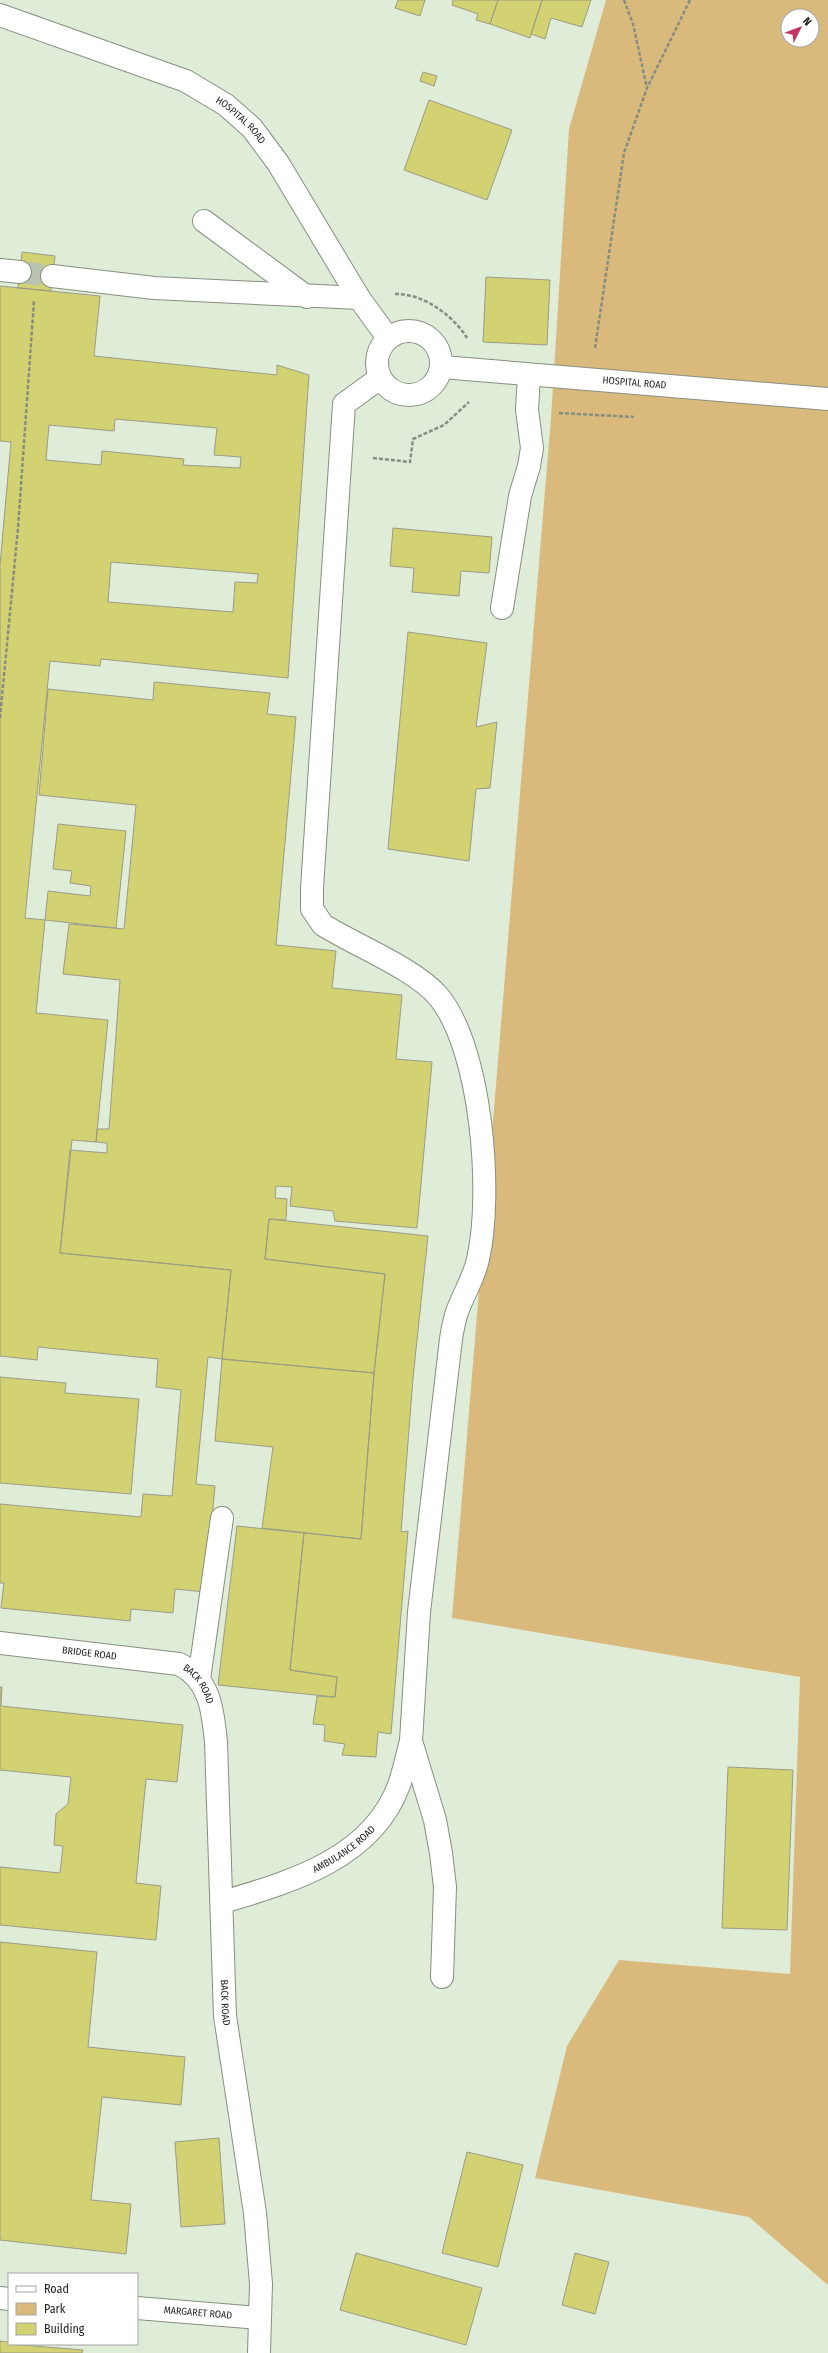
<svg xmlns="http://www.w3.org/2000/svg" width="828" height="2353" viewBox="0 0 828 2353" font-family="'Fira Sans Condensed',sans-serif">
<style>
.green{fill:#daba7c;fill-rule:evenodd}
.building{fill:#d2d272;stroke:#9b9b87;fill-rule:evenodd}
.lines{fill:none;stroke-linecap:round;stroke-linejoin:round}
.minor-tunnel{stroke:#b8c3b2;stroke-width:22;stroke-dasharray:22 11;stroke-linecap:butt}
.minor-casing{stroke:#85907e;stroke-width:24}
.path{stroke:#858e80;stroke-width:2.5;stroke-dasharray:4 2;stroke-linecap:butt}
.minor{stroke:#fff;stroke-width:22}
.labels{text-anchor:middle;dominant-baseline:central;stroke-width:3;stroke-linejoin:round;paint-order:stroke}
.street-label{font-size:10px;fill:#1c211a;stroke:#fff}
</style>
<rect width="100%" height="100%" fill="#dfecd8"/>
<path class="green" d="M606,0H828V2285L749,2217L535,2178L567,2046L619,1960L790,1974L800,1677L452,1618L551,418L569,129ZM788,16H812V40H788Z"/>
<path class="building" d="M398,0H425L420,16L395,8Z
M453,0H498L490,24L476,20L478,14L452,5Z
M498,0H542L530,38L490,24Z
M542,0H591L582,27L551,18L545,39L531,34Z
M423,72L437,76L434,86L420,81Z
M429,100L512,130L487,200L404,170Z
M22,252L55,256L51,291L18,288Z
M486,277L550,280L547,345L483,342Z
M0,286L100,296L94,356L277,375V365L309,375L288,678L101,659L100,666L50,661L25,918L45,920L36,1013L108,1020L96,1142L72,1140L60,1253L231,1270L222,1359L208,1357L196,1484L215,1486L205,1592L175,1589L173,1613L131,1609L130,1621L1,1608L4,1583H0V1504L141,1517L143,1494L172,1496L181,1390L156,1387L158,1359L38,1347L37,1360L0,1356V565L11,442L0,441ZM115,419L217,428L214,455L241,457L240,468L183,465L184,459L102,451L101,465L46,460L49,425L114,431ZM111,562L258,574L257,583L235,582L233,612L108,602Z
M393,528L492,537L489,573L461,571L459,596L412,592L414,568L390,566Z
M408,632L487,643L476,727L497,722L490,788L476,789L469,861L388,849Z
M154,682L270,693L267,714L296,717L276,945L336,951L332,988L402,995L396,1059L432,1062L417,1228L335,1221L333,1211L290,1206L292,1187L276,1186L275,1198L287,1199L286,1220L269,1219L265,1259L385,1274L374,1373L222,1359L231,1270L60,1253L70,1150L107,1153V1143L96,1142L97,1129H109L120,980L63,974L69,924L124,929L136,805L39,795L48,689L153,700Z
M58,824L126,831L116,928L45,920L48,891L90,896L91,886L70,883L72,871L53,869Z
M269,1219L428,1236L413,1378L401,1532L408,1531L391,1734L378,1732L376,1757L342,1755L345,1744L324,1741L325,1725L313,1724L317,1696L335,1697L337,1677L290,1670L304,1533L361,1539L374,1373L385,1274L265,1259Z
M222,1359L374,1373L361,1539L262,1528L273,1447L215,1441Z
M0,1377L66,1383L65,1393L139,1399L131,1494L0,1483Z
M237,1526L304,1533L290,1670L337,1677L335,1697L218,1685Z
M0,1687H2L1,1706L183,1725L177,1782L146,1779L136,1883L161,1886L156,1940L0,1925V1867L60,1873L63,1846L54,1845L56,1814L68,1804L71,1777L0,1770Z
M728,1767L793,1770L787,1930L722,1928Z
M0,1942L97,1952L88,2047L185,2057L181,2105L102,2097L91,2200L131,2204L126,2254L0,2240Z
M219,2138L225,2224L181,2227L175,2142Z
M467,2152L523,2165L498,2267L442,2253Z
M356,2253L482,2288L466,2345L340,2310Z
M575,2253L609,2262L595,2314L562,2305Z
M0,2341L9,2342V2344L83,2350L82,2353H0Z"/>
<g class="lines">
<path class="minor-tunnel" d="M20,272L52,276"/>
<defs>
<g id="minor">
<path id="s1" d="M0,15L186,81L226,105L252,128L278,163L359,298L388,338"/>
<path d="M204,221L307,297"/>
<path d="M0,270L20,272"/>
<path d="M52,276L154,288L359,298"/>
<circle cx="409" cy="363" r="32"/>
<path id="s2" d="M442,367L828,399"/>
<path d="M380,378L344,404L312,888V909L323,925C355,945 415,969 438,996C482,1048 493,1195 478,1259C474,1279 462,1296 456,1315C454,1323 452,1331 451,1339L419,1612L411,1741L435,1820L441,1853L445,1887L442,1977"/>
<path d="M502,608L520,496L529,466L532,448L527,410L529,375"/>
<path id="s3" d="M0,1643L179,1664C210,1679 213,1711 216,1742L225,2016L255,2213L261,2284L259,2353"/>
<path d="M199,1679L222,1518"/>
<path id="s4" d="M223,1902C290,1882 372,1859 399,1785C404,1771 407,1755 411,1741"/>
<path d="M0,2298L9,2299"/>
<path id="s5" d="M137,2308L259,2318"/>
</g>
</defs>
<use href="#minor" class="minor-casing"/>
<path class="path" d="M624,0L633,24L647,88
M395,294C422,293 453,315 467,338
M595,348L624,153L647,88L690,0
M559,413L634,417
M373,458L410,462L413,439L444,425L469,402
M0,718L18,528L34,301"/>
<use href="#minor" class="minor"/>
</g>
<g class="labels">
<g class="street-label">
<text stroke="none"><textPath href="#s1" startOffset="265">HOSPITAL ROAD</textPath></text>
<text stroke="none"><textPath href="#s2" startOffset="193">HOSPITAL ROAD</textPath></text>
<text stroke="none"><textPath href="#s3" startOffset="90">BRIDGE ROAD</textPath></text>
<text stroke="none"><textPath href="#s3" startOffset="209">BACK ROAD</textPath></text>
<text stroke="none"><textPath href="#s4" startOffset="133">AMBULANCE ROAD</textPath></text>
<text stroke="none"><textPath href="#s3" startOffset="532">BACK ROAD</textPath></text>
<text stroke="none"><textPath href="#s5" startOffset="61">MARGARET ROAD</textPath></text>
</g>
</g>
<rect x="8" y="2273" width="130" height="72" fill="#ffffff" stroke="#a4a6a3"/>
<rect x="16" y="2286" width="20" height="6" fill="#ffffff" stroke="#a4a6a3"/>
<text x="44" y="2293" font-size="12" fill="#1c211a">Road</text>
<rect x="16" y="2303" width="20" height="12" fill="#daba7c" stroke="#a4a6a3"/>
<text x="44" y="2313" font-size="12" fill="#1c211a">Park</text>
<rect x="16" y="2323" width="20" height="12" fill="#d2d272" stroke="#a4a6a3"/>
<text x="44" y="2333" font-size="12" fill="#1c211a">Building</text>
<g transform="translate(800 28) rotate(48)"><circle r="19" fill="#ffffff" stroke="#a4a6a3"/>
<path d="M0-3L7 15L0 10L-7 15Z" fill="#c43662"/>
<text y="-6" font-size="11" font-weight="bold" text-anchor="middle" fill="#1c211a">N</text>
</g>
</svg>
